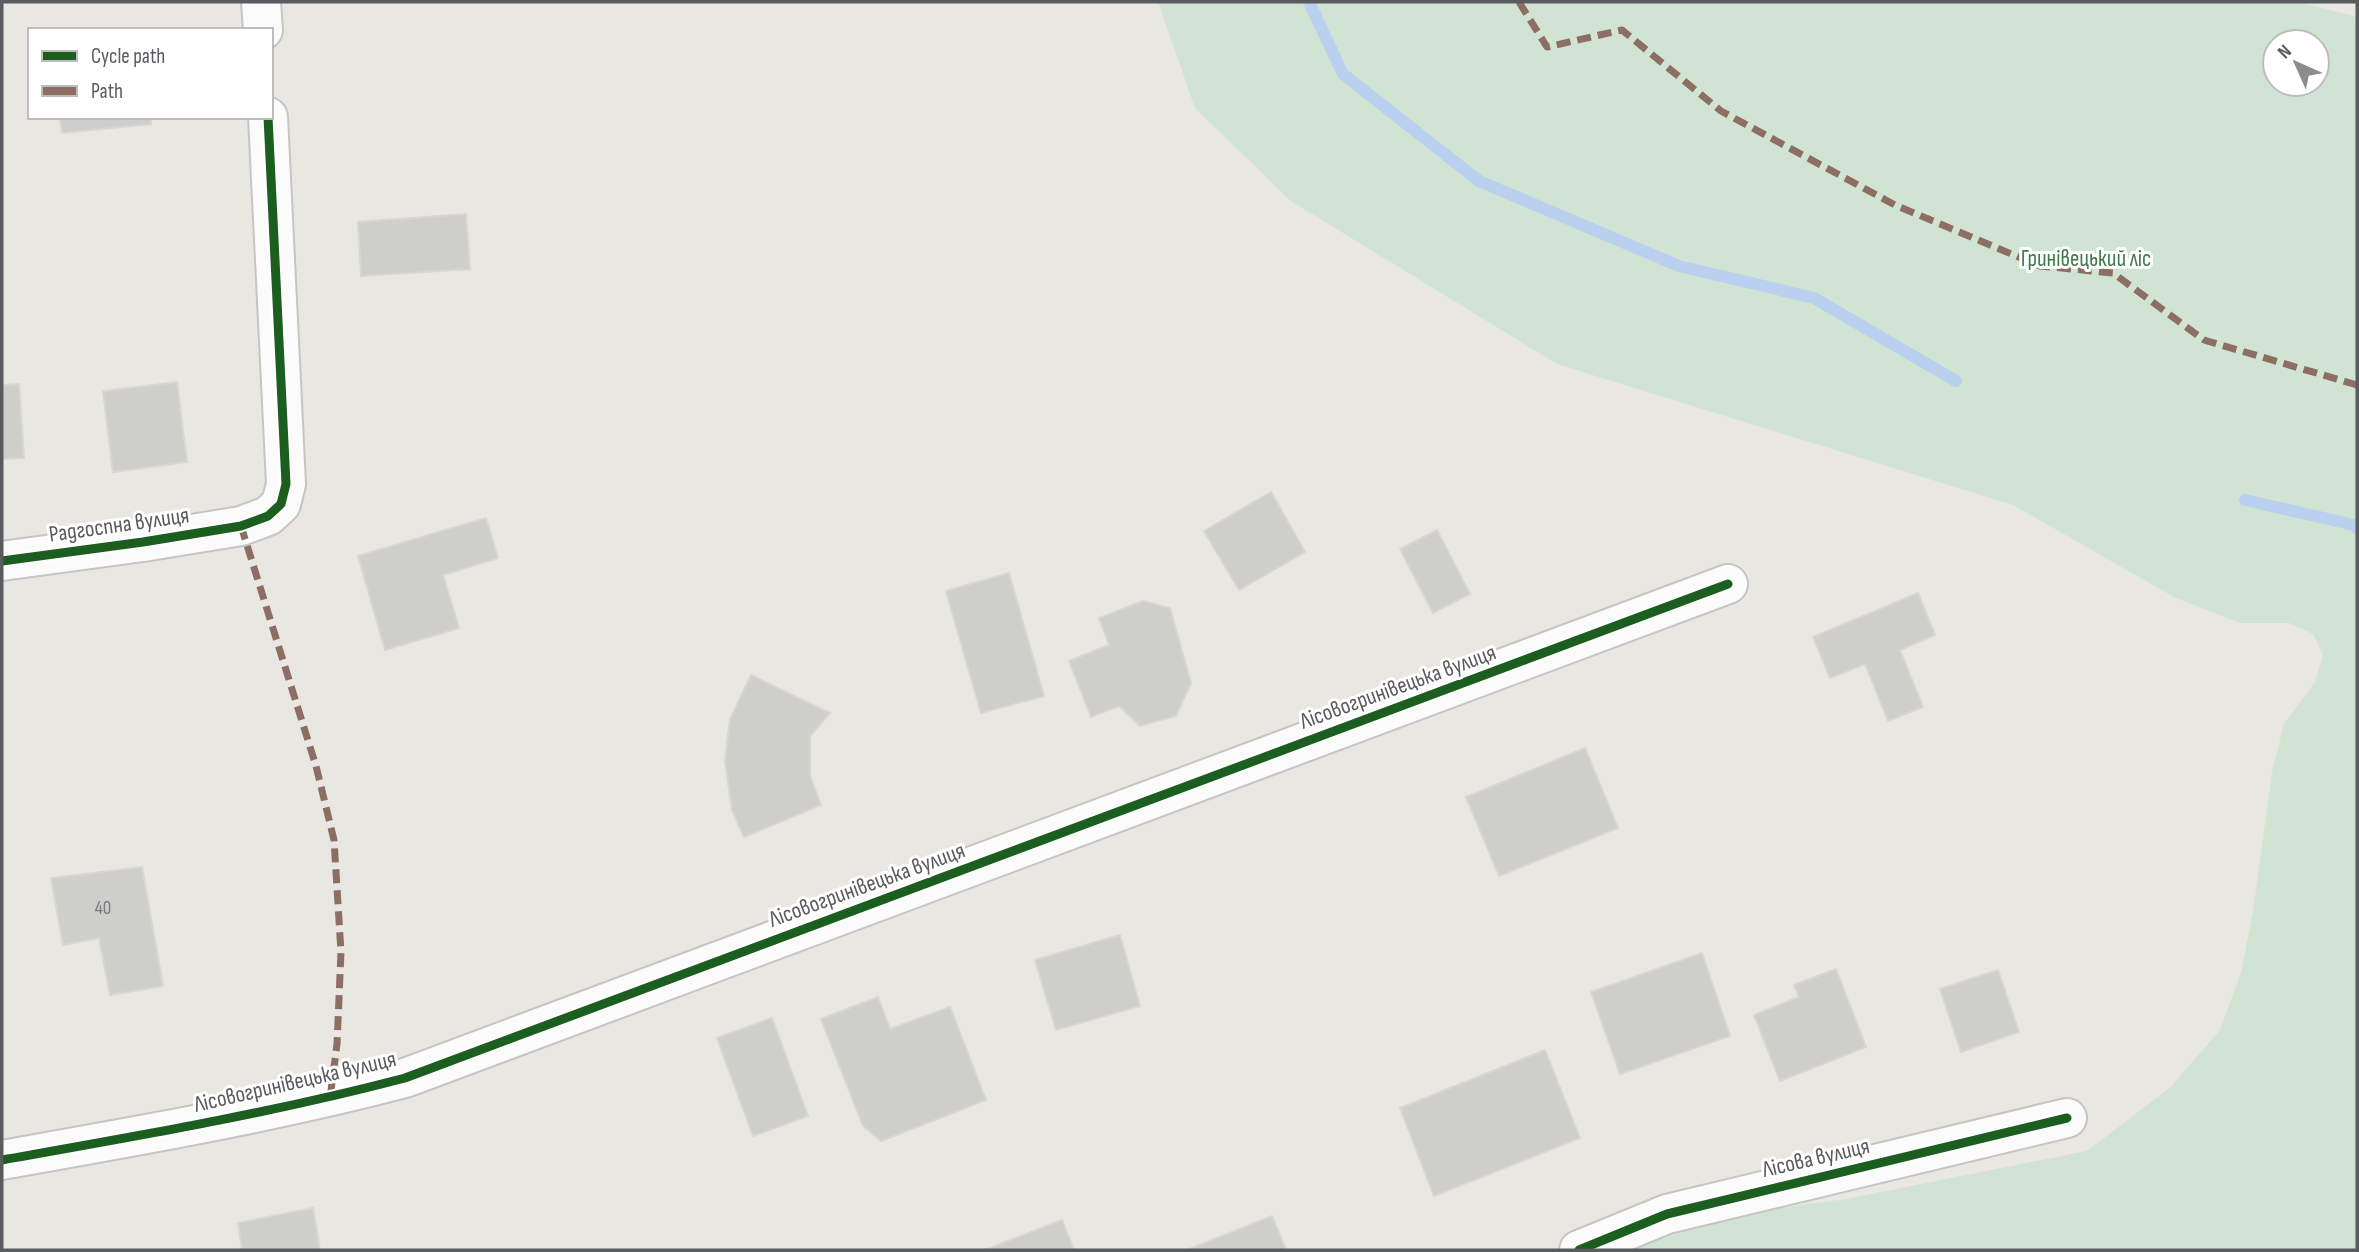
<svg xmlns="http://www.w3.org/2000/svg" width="2359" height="1252" viewBox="0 0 2359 1252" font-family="'Sofia Sans Condensed',sans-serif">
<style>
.green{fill:#d1e3d2;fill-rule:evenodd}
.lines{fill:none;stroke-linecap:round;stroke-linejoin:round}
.stream{stroke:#bad0ef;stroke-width:12}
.building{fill:#cececb;stroke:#d7d6d2;stroke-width:2}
.minor-casing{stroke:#c5c5c4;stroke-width:42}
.minor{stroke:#fcfbfb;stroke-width:38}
.quiet{stroke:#8d6e63;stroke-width:7;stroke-dasharray:14 7;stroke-linecap:butt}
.cycleway-casing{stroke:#fff;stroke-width:13}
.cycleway{stroke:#1b5e20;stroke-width:9}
.labels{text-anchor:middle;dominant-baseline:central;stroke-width:6;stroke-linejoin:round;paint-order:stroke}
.number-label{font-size:19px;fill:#78797b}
.park-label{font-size:23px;fill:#3d7a49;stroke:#fff}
.street-label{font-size:23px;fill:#595b5f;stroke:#fff}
</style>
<rect width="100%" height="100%" fill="#e8e7e2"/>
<path class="green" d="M1158,2H2298L2357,17V1250H1632L1727,1215L1846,1199L2087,1151L2171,1087L2220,1030L2241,973L2253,912L2272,772L2284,724L2315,682L2323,655L2313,634L2289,623H2240L2174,597L2013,505L1557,364L1291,201L1195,108ZM2275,42H2317V84H2275Z"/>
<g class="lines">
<path class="stream" d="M1309,2L1343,74L1479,181L1679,266L1814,298L1956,381
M2245,500L2354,525L2357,528"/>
</g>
<path class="building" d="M60,117H150L151,124L62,133Z
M466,214L470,269L361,276L358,222Z
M177,382L187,462L113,472L103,391Z
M19,384L24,458L2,459V385Z
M1271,492L1305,552L1239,590L1204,531Z
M486,518L498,558L443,575L459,628L385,650L358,556Z
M1437,530L1470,594L1433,613L1400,549Z
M1009,573L1044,696L981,713L946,591Z
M1918,593L1935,635L1900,650L1923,707L1888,721L1865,664L1830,678L1813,637Z
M1143,601L1170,608L1191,683L1176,716L1140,726L1119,706L1091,717L1069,661L1109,645L1099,618Z
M751,675L830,713L810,736V776L821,805L744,837L732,810L725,761L730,719Z
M1585,748L1618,828L1499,876L1466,797Z
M142,867L163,986L110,995L99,938L63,945L51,878Z
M1120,935L1140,1006L1056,1030L1035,960Z
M1702,953L1730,1036L1620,1074L1591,992Z
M1836,969L1866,1047L1780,1081L1754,1015L1799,997L1794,985Z
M1998,970L2019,1032L1961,1052L1940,989Z
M878,997L890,1029L950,1007L986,1100L881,1141L863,1126L821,1019Z
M772,1018L808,1116L753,1136L717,1038Z
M1545,1050L1580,1138L1434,1196L1400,1108Z
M313,1208L320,1250H242L238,1223Z
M1272,1216L1286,1250H1187Z
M1062,1220L1074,1250H985Z"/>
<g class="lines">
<defs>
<path id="minor" d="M261,2L263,30
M2,561L143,542L241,526L268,516L281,504L286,484L268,117
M2,1160C137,1136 272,1113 405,1078L1728,584
M1579,1250L1667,1214L2067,1118"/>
</defs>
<use href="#minor" class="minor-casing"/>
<use href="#minor" class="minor"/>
<path class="quiet" d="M1519,2L1547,47L1622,30L1721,111L1895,205L2040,266L2113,273L2204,340L2357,385
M241,526L316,766L334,840L341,952L337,1044L330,1098"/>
<defs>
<path id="cycleway" d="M2,561L143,542L241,526L268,516L281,504L286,484L268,117
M2,1160C137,1136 272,1113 405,1078L1728,584
M1579,1250L1667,1214L2067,1118"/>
</defs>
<use href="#cycleway" class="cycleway-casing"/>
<use href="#cycleway" class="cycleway"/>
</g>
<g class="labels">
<g class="number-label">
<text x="103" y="908">40</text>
</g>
<g class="park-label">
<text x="2086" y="259">Гринівецький ліс</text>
</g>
<g class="street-label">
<text transform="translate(119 525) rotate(-8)">Радгоспна вулиця</text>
<text transform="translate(1398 687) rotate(-20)">Лісовогринівецька вулиця</text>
<text transform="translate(867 885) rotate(-20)">Лісовогринівецька вулиця</text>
<text transform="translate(295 1082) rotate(-13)">Лісовогринівецька вулиця</text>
<text transform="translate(1816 1158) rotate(-13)">Лісова вулиця</text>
</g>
</g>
<rect width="2359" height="1252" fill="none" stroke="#595b5f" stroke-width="7"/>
<rect x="28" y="28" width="245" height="91" fill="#ffffff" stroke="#bdbdbf" stroke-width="2"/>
<rect x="42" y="51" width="35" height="10" fill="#1b5e20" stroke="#bdbdbf" stroke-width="2"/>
<text x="91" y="63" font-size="21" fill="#595b5f">Cycle path</text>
<rect x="42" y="86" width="35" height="10" fill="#8d6e63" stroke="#bdbdbf" stroke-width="2"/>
<text x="91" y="98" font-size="21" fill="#595b5f">Path</text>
<g transform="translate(2296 63) rotate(315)"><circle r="33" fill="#ffffff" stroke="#bdbdbf" stroke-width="2"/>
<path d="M0-5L12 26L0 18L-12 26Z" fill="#8b8c8d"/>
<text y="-10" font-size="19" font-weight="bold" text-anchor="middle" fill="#595b5f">N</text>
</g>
</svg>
